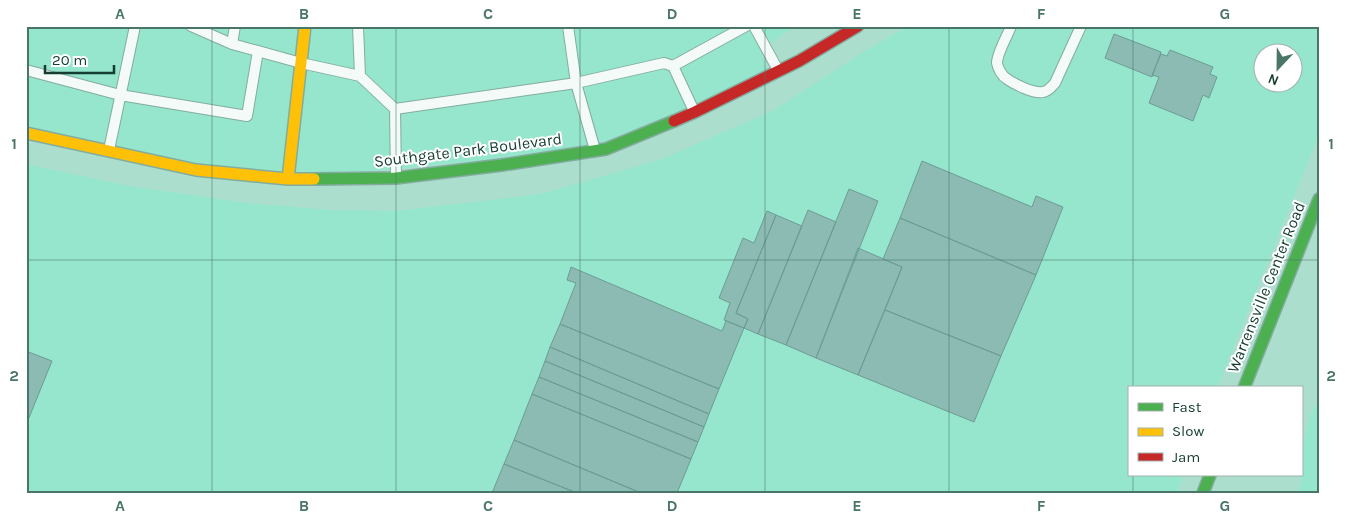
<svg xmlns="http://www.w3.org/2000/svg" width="1345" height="519" viewBox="0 0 1345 519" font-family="Karla,sans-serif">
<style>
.built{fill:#95e6cc;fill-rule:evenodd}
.building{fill:#8bbbb3;stroke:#6d9c94}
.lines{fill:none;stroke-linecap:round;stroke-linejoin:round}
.lane-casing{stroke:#83ac9f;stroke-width:12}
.fast-casing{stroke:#83ac9f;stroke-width:14}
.slow-casing{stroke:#83ac9f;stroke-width:14}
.jam-casing{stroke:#83ac9f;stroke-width:14}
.lane{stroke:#f3faf8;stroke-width:10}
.fast{stroke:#4caf50;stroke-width:11}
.slow{stroke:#ffc107;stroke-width:11}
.jam{stroke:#c62828;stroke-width:11}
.grid{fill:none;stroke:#4a7569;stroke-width:1;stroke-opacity:0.55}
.labels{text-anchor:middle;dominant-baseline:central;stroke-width:4;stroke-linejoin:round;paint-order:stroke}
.street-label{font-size:16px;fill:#153d32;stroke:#fff}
.neatline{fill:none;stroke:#4a7569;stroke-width:2}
.grid-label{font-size:16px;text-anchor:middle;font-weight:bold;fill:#4a7569}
</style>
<rect width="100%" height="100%" fill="#acdece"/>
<path class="built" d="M26,26H796L760,49L769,75L606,149L288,179L26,133Z
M908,26H1319V134L1217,388H1129V475H1183L1177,493H26V164L129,186L247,203L331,210L396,211L541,194L662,159L774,110L865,51ZM1262,52H1292V82H1262Z
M1319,401V493H1298L1302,478L1299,475H1301V452L1311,412Z"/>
<path class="building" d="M1114,34L1161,52L1152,77L1105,58Z
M1170,50L1213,67L1210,74L1217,77L1209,98L1203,95L1193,121L1149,103L1159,77L1152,75L1161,54L1167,56Z
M922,161L1032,207L1036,196L1063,207L1036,275L900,218Z
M849,189L878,201L816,358L786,345Z
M808,210L836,222L786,345L758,334Z
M767,211L776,215L736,313L748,319L744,328L724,320L730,303L719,298L743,238L754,243Z
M776,215L802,226L758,334L744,328L748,319L736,313Z
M900,218L1036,275L1001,356L885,310L902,267L883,259Z
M858,248L902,267L858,375L816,358Z
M571,267L722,331L726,321L744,328L719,389L560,324L576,283L567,280Z
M885,310L1001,356L974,422L858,375Z
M560,324L719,389L709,414L550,347Z
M550,347L709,414L704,427L545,361Z
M26,351L52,361L26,425Z
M545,361L704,427L698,442L539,377Z
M539,377L698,442L691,459L532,394Z
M532,394L691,459L677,493H641L514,440Z
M514,440L641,493H577L504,464Z
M504,464L577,493H492Z"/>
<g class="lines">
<defs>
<path id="lane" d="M191,26L232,44
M235,26L232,44L301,63L360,76L395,109
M358,26L360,76
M568,26L576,83L664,63L673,66L694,111
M754,26L778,70
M1011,26C1008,35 997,53 997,63C998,69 1002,76 1007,79C1014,84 1034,94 1043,92C1049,91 1051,87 1055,83L1081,26
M673,66L746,26
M26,70L120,95L247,116L258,51
M109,150L135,26
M396,178L395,109L576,83L595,150"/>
<path id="fast" d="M314,179L396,178L502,165L606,149L674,121
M1244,388L1319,199
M1203,493L1210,475"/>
<path id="slow" d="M26,133L196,170L288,179H314
M288,179L305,26"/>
<path id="jam" d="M674,121L695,112L799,61L858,26"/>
</defs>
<use href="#lane" class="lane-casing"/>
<use href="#fast" class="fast-casing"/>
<use href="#slow" class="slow-casing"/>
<use href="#jam" class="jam-casing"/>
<use href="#lane" class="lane"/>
<use href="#fast" class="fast"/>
<use href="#slow" class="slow"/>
<use href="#jam" class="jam"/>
</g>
<path class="grid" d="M212,26V493M396,26V493M580,26V493M765,26V493M949,26V493M1133,26V388M26,260H1319M1133,475V493"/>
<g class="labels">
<g class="street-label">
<text transform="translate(468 150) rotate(-7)">Southgate Park Boulevard</text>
<text transform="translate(1266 287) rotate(-68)">Warrensville Center Road</text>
</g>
</g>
<rect width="1345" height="519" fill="none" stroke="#ffffff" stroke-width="55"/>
<rect x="1128" y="386" width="175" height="90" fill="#ffffff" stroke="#a1b1ad"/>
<rect x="1138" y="403" width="25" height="8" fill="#4caf50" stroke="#a1b1ad"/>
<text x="1172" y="412" font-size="15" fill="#153d32">Fast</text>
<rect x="1138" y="428" width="25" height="8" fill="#ffc107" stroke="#a1b1ad"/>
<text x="1172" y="436" font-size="15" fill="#153d32">Slow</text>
<rect x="1138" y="453" width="25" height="8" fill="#c62828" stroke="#a1b1ad"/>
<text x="1172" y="462" font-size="15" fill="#153d32">Jam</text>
<g transform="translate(1278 68) rotate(202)"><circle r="24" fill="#ffffff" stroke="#a1b1ad"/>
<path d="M0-4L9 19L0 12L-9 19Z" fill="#4a7569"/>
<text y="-8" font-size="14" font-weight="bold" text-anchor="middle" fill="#153d32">N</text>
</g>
<path d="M45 65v8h69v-8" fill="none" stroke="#153d32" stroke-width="2.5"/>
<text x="52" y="65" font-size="15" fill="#153d32" stroke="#ffffff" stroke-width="4" paint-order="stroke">20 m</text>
<rect x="28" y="28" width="1290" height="464" class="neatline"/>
<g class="grid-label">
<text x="120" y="19">A</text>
<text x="304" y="19">B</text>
<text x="488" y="19">C</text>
<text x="672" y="19">D</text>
<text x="857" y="19">E</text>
<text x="1041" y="19">F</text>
<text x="1225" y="19">G</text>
<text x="14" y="149">1</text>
<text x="1331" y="149">1</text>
<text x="14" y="381">2</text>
<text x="1331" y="381">2</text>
<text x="120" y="511">A</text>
<text x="304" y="511">B</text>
<text x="488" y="511">C</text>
<text x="672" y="511">D</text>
<text x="857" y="511">E</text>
<text x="1041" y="511">F</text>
<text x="1225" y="511">G</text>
</g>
</svg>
